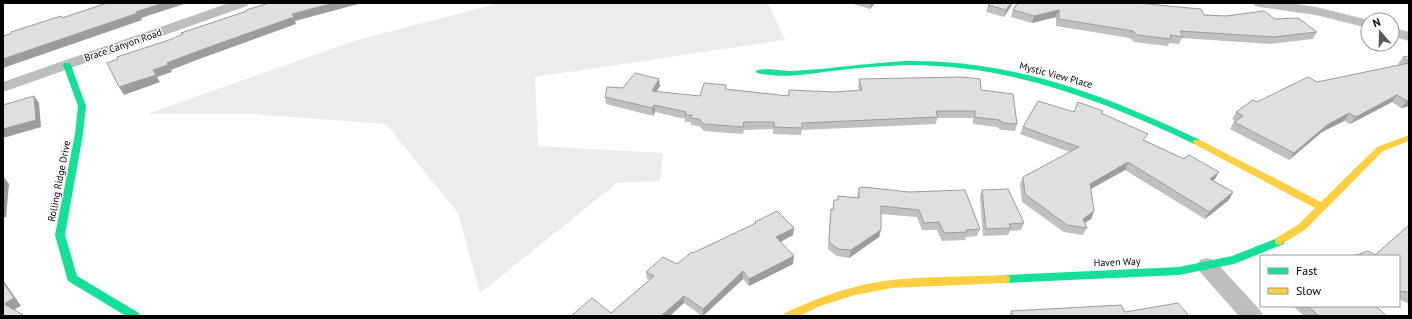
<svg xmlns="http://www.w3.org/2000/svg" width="1412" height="319" viewBox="0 0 1412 319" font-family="'PT Sans',sans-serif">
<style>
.green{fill:#ececec}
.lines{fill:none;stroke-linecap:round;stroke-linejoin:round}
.street{fill:#bebebe;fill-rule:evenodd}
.fast{fill:#16e098;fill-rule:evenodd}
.slow{fill:#ffcf43;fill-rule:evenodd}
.wall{fill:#c0c0c0}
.shaded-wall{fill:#9c9c9c}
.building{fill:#dfdfdf;stroke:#9c9c9c}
.labels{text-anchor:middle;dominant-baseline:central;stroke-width:3;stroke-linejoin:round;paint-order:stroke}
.street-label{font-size:10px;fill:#000;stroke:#fff}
</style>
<rect width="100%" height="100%" fill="#fff"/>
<path class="green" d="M499,3H768L785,40L535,77L538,146L663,153L660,181L617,183L480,293L458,213L386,124L251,114H147L354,41Z"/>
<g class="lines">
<path class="street" d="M229,3H249L247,6L3,92V82Z
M1253,3H1290L1316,7L1369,20H1368V28L1316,15L1260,7L1255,6Z
M1392,27L1409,32V41L1392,36Z
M1207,258L1214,260L1260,310L1263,316H1239L1200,272L1197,266L1200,260Z"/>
<path class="fast" d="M905,61C930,61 956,62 981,66C1058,77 1130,107 1200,140L1201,142L1200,144H1194C1103,100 1007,64 905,65C881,66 856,68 832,71C808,74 782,79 757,73L756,71C760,67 784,71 792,71C830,69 867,63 905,61Z
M64,63H70L71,65L86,106L83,134L65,235L77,276L139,313L140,316H126L68,281L67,278L55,235L75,134L78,106L63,65Z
M1280,237L1284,238L1285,241L1284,244L1234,264L1179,275L1005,283L1001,282L1000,279L1001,276L1005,275L1179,267L1232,256Z"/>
<path class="slow" d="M1409,135V141L1383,151L1305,230L1280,245L1276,244L1275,241L1276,238L1299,224L1315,208L1194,144L1193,142L1194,140H1200L1321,202L1377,147Z
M1005,275L1009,276L1010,279L1009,282L1005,283L892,288L855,295L820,306L800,316H784L785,313C819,297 855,284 892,280C929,276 968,277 1005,275Z"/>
</g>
<path class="wall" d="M850,3H875L870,9Z
M990,3H1013L1004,17L986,12L988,5Z
M1018,3L1275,19L1317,32L1313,39L1270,44L1182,38L1179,44L1169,43L1168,46L1134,42L1130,38L1056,26V17L1032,23L1011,17L1013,10Z
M1409,56V106L1401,108L1392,102L1350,124L1344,121L1322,132L1289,160L1230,129L1234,122L1236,121L1232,119L1236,112L1257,102L1317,82L1399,65L1398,64L1403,57Z
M859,79L981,90L1017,124L1015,131L1001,130L997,127L973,124V118H937L936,124L802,130L801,135L773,134V129L744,130L743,134L704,131L699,126L691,125V122H685V119L655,112L653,116L606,104L605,97L623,88L660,86L656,92L700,96L726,89L788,96L789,90L835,92L859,90L858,86Z
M1074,112L1101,113L1145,140L1184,159L1219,172L1215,179L1213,180L1233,192L1229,200L1205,219L1125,170L1091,189L1094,211L1091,219L1085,223L1087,228L1083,235L1064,232L1022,202L1020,184L1023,177L1070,152L1020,134L1023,127Z
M859,188L980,229L977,236L966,237L965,240L942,241L937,230H922L917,217L881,214L879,237L849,258L837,256L828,249L830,217L831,209L833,210L834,200H837L838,196L857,198Z
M982,190L1024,223L1021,230L1010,231L1008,235L983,236L980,197Z
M755,222L793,235L781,242L793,264L749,286L743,279L703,316H702L684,303L611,313L649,280L647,279L646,272L677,264L693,253L755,224Z
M1409,225V304L1399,299V256L1375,255Z
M1293,306H1375L1387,316H1304Z
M1011,311L1125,312L1189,316H1009Z"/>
<path class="shaded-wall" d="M163,3H187L141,18L142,20L3,68V59L136,12Z
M334,3H362L295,21L296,24L202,58L171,70L172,72L157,77L160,82L124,95L119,87L167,63L292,14Z
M871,3H875L870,9Z
M1011,3H1013L1004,17L1006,10Z
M1059,10L1056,17L1032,23L1034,16Z
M659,79L660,86L653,98L652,91Z
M1397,95L1392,102L1350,124L1356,117Z
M34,96L39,103L41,127L3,138V129Z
M1409,100V106L1401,108L1407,101Z
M654,105L655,112L653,116L652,108Z
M1349,113L1344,121L1322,132L1289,160L1294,153L1327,125Z
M1128,162L1125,170L1087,191L1090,184Z
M1219,172L1215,179L1206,186L1210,179Z
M3,176L9,184L6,217L3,218Z
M1233,192L1229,200L1205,219L1209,212Z
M1094,211L1091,219L1080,226L1083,219Z
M794,228L793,235L775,244L776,237Z
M881,230L879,237L849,258L851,250Z
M794,256L793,264L749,286V279Z
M743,271V279L703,316V309Z
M3,280L21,306L11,311L4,304Z
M684,296V303L670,316H661Z"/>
<path class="building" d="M107,3H163L136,12L138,13L3,59V36L11,34V32L61,16L62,18Z
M269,3H334L292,14L294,17L198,51L167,63L168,65L153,70L156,75L119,87L107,63L118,59L117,57L172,39L183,34L181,33L247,11L246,10Z
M990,3H1011L1006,10L988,5Z
M1018,3H1137L1201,9L1204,15L1226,16L1264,11L1275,19L1298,18L1317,32L1274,37L1180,31L1183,37L1170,35L1171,39L1137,35L1133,31L1059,19V10L1034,16L1013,10Z
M1409,56V61L1403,57Z
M1409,63V100L1407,101L1397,95L1356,117L1349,113L1327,125L1294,153L1234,122L1243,116L1236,112L1253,100L1257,102L1308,77L1317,82Z
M635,73L659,79L652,91L700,96L704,83L726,85L725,89L789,96V90L835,92L862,90L859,79L962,77L980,79L981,90L1013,94L1017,124L1004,123L999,120L975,117V111H936L938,117L802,123V128L774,127V122H744L743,127L704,124L699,119L691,118L692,115H685L686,112L654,105L652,108L605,97L607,87L623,88Z
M34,96L36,120L3,129V105Z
M1038,101L1074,112L1078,102L1103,111L1101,113L1148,134L1143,140L1184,159L1189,155L1219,172L1210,179L1233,192L1209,212L1128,162L1090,184L1094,211L1083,219L1087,228L1067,225L1025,194L1023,177L1079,147L1023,127Z
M863,187L909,192L965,190L980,229L966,230L967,232L944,233L939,222L924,223L919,210L881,206V230L851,250L838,249L829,242L831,209L833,210L834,200H838V196L859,198V188Z
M1008,189L1024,223L1009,224L1011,228L986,229L982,190Z
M777,211L794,228L776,237L794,256L749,279L743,271L703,309L684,296L661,316H571L592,298L611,313L654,276L646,272L663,257L677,264L692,252L693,253L756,223L755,222Z
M1409,225V293L1407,292L1399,291V256H1353L1368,251L1375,255Z
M3,282L14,298L4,304L25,316H3Z
M1178,303L1189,316H1013L1011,311L1121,305L1125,312Z
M1308,306H1375L1387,316H1319Z"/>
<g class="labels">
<g class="street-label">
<text transform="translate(123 45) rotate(-19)">Brace Canyon Road</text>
<text transform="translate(1056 75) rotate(15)">Mystic View Place</text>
<text transform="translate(59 181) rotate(-79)">Rolling Ridge Drive</text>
<text transform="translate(1117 262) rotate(-2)">Haven Way</text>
</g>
</g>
<rect width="1412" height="319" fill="none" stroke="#000000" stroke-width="8"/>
<rect x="1260" y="255" width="140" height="52" fill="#ffffff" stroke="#999999"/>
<rect x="1268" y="268" width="20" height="6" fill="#16e098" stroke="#999999"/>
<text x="1296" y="275" font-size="12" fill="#000000">Fast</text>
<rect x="1268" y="288" width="20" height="6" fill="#ffcf43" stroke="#999999"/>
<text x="1296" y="295" font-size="12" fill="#000000">Slow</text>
<g transform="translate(1380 32) rotate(340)"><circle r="19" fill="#ffffff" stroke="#999999"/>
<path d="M0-3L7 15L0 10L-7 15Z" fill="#595959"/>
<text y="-6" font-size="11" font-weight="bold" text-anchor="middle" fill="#000000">N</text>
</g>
</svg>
